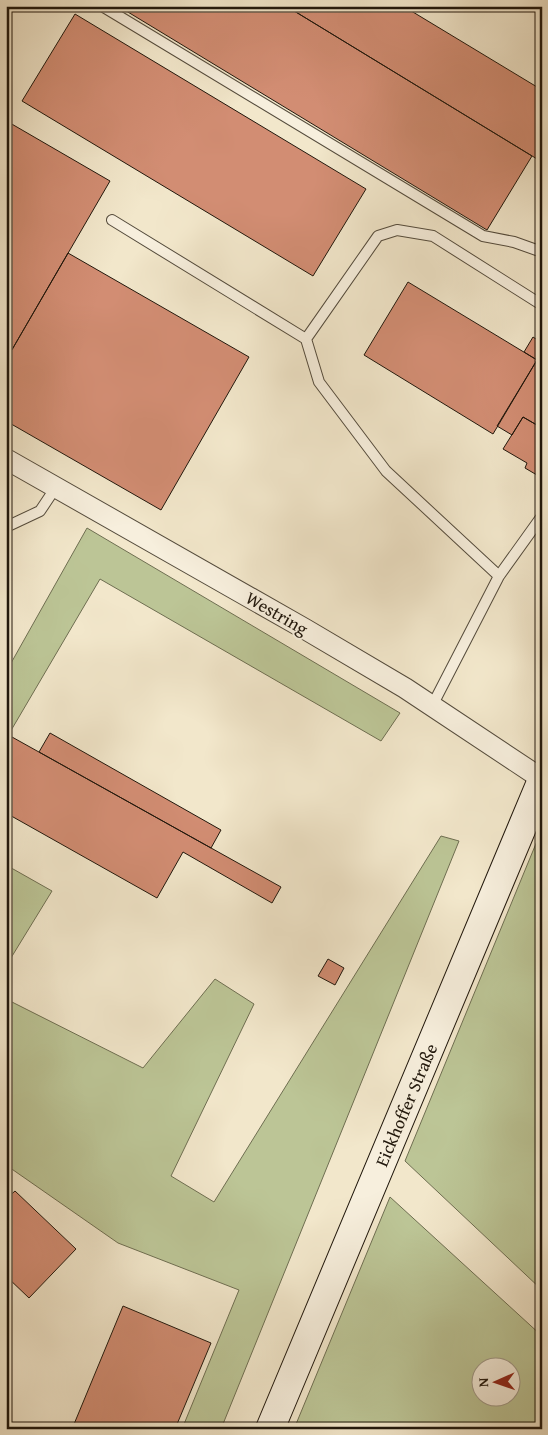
<svg xmlns="http://www.w3.org/2000/svg" width="548" height="1435" viewBox="0 0 548 1435" font-family="'Gentium Book Plus',serif">
<style>
.grass{fill:#bcc596;stroke:#6e6e51;fill-rule:evenodd}
.building{fill:#d28d73;stroke:#20170c}
.lines{fill:none;stroke-linecap:round;stroke-linejoin:round}
.lane-casing{stroke:#544b3c;stroke-width:12}
.street-casing{stroke:#544b3c;stroke-width:22}
.secondary-casing{stroke:#20170c;stroke-width:30}
.lane{stroke:#f7efdd;stroke-width:10}
.street{stroke:#f7efdd;stroke-width:20}
.secondary{stroke:#f7efdd;stroke-width:28}
.labels{text-anchor:middle;dominant-baseline:central;stroke-width:4;stroke-linejoin:round;paint-order:stroke}
.street-label{font-size:18px;fill:#20170c;stroke:#f7efdd}
</style>
<rect width="100%" height="100%" fill="#f2e7cb"/>
<filter id="stains"><feTurbulence type="fractalNoise" baseFrequency=".004" numOctaves="4"/><feColorMatrix values="0 0 0 0 .2 0 0 0 0 .09 0 0 0 0 .02 0 0 0 .5 -.17"/></filter>
<radialGradient id="worn" r=".72"><stop offset=".6" stop-color="#630" stop-opacity="0"/><stop offset="1" stop-color="#630" stop-opacity=".3"/></radialGradient>
<path class="grass" d="M87,528L400,713L381,741L100,579L6,739V672Z
M542,829V1290L405,1161Z
M441,836L459,841L221,1429H182L239,1290L118,1243L6,1165V999L143,1068L215,979L254,1004L171,1176L214,1202Z
M6,865L52,891L6,966Z
M390,1197L542,1336V1429H294ZM480,1368H510V1398H480Z"/>
<path class="building" d="M118,6H286L532,156L487,230Z
M286,6H403L542,90V162Z
M75,14L366,189L313,276L22,101Z
M10,123L110,181L6,360V129Z
M68,253L249,357L161,510L6,421V360Z
M408,282L537,360L493,434L364,355Z
M533,337L542,343V428L523,417L512,435L497,426L537,360L524,352Z
M523,417L542,428V478L525,468L527,463L503,449Z
M50,733L221,830L211,848L39,752Z
M12,737L281,887L272,903L183,852L157,898L6,813V747Z
M328,959L344,968L335,985L318,976Z
M15,1191L76,1249L29,1298L6,1276V1199Z
M123,1306L211,1343L175,1429H72Z"/>
<g class="lines">
<defs>
<path id="lane" d="M102,6L483,236L514,242L542,252
M112,220L306,339
M6,527L40,511L56,487
M499,576L542,516
M432,706L499,576L386,471L319,382L306,339L378,236L397,230L433,236L542,305"/>
<path id="street" d="M6,459L305,629L405,688L542,779"/>
<path id="secondary" d="M270,1429L542,780"/>
</defs>
<use href="#lane" class="lane-casing"/>
<use href="#street" class="street-casing"/>
<use href="#secondary" class="secondary-casing"/>
<use href="#lane" class="lane"/>
<use href="#street" class="street"/>
<use href="#secondary" class="secondary"/>
</g>
<g class="labels">
<g class="street-label">
<text transform="translate(277 613) rotate(30)">Westring</text>
<text transform="translate(406 1105) rotate(-67)">Eickhoffer Straße</text>
</g>
</g>
<rect width="548" height="1435" fill="none" stroke="#f2e7cb" stroke-width="25"/>
<rect x="8" y="8" width="533" height="1420" fill="none" stroke="#20170c" stroke-width="2.5"/>
<rect x="12" y="12" width="523" height="1410" fill="none" stroke="#20170c"/>
<g transform="translate(496 1382) rotate(268)"><circle r="24" fill="#f7efdd" stroke="#a19989"/>
<path d="M0-4L9 19L0 12L-9 19Z" fill="#8f2418"/>
<text y="-8" font-size="14" font-weight="bold" text-anchor="middle" fill="#20170c">N</text>
</g>
<rect width="100%" height="100%" filter="url(#stains)"/>
<rect width="100%" height="100%" fill="url(#worn)"/>
</svg>
